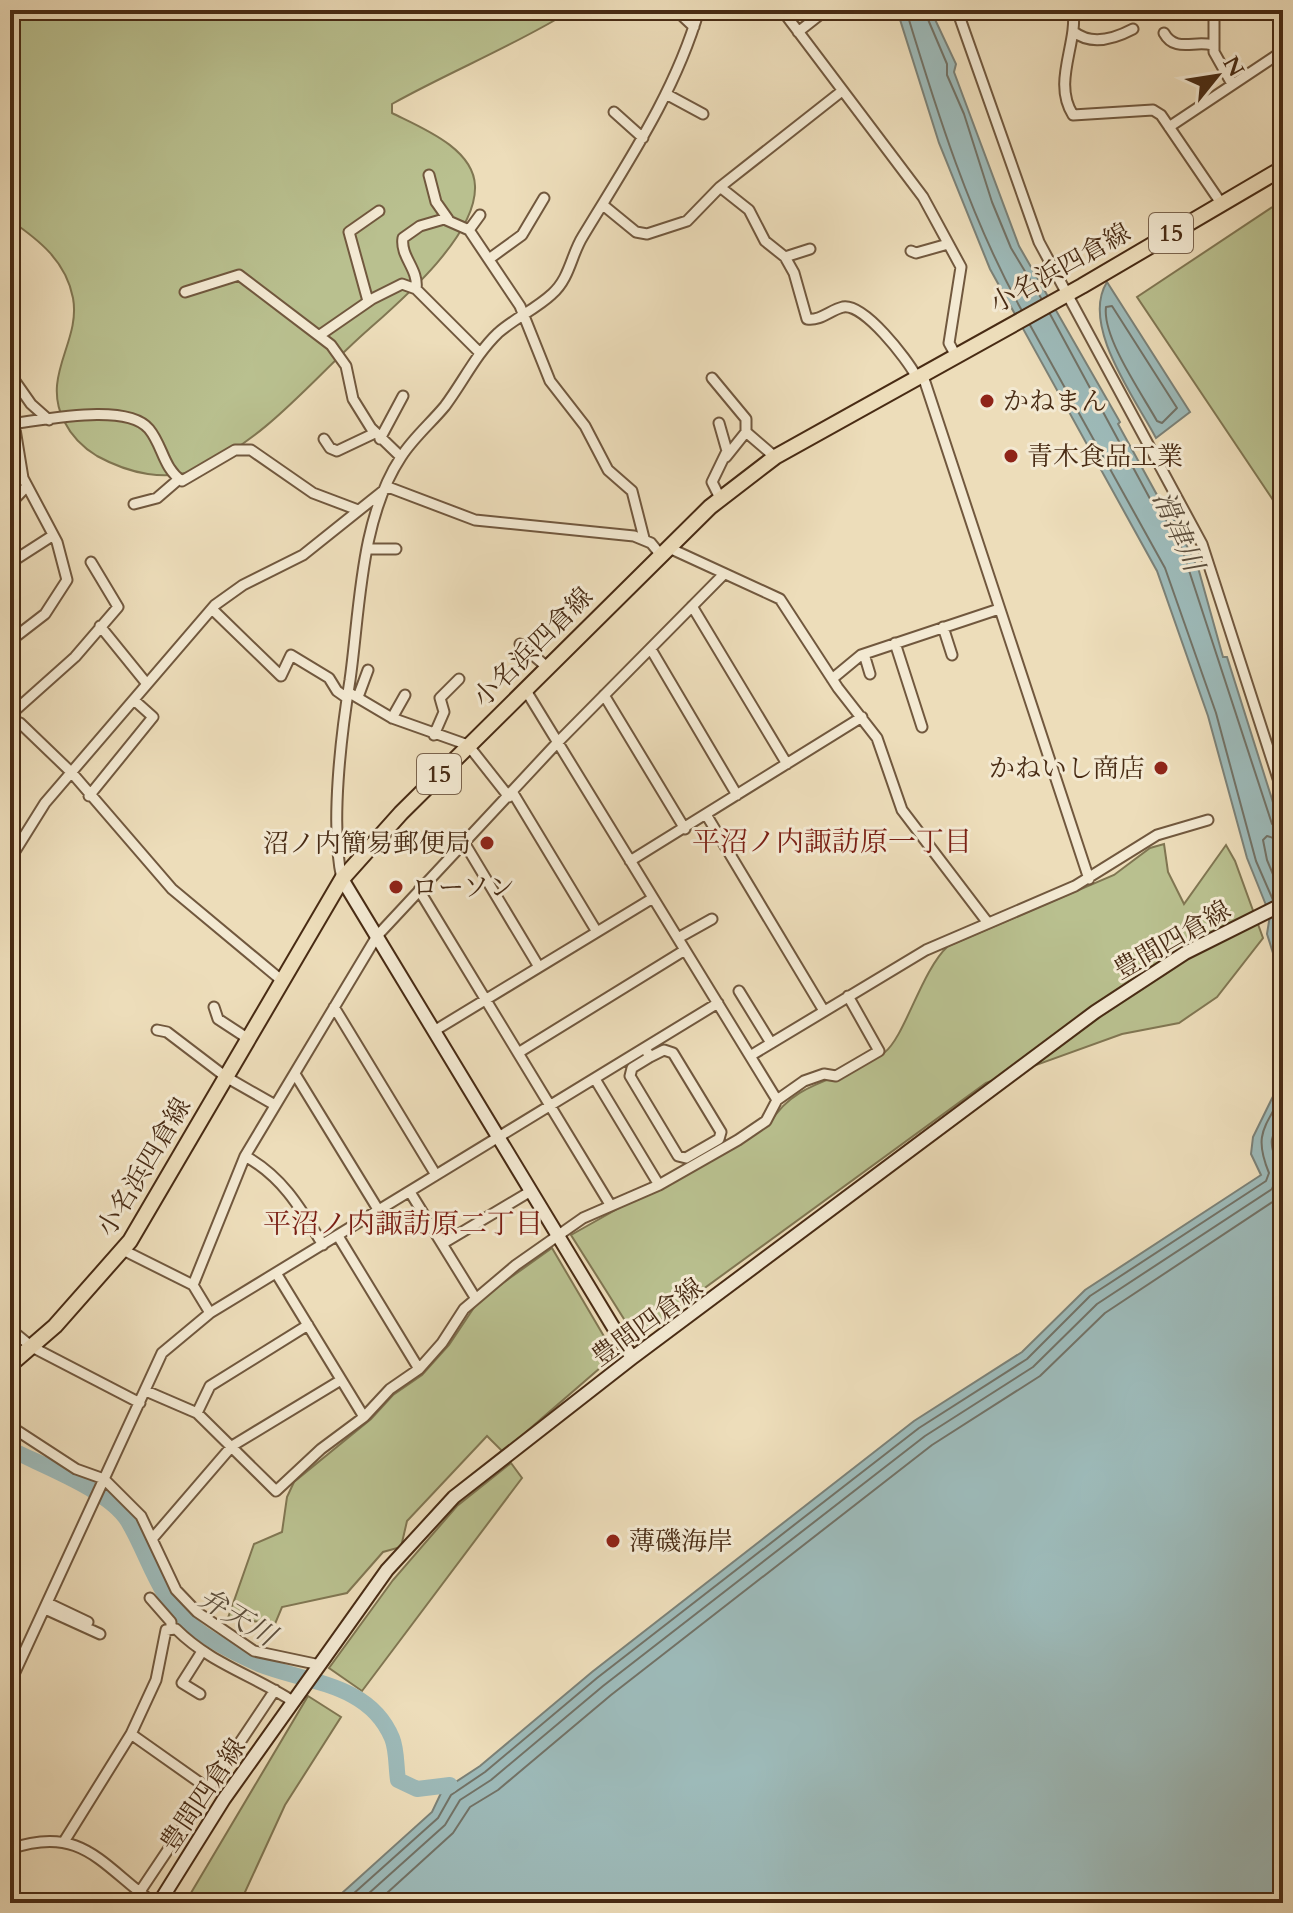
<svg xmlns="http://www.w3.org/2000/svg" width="1293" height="1913" viewBox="0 0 1293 1913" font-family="Cardo,'Noto Serif JP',serif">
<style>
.green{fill:#b9c08f;stroke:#807652;stroke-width:2}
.water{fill:#9dbab9;stroke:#7b8177;stroke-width:2}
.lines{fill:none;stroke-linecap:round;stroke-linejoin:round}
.shore{stroke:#727266;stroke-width:2}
.river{stroke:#9dbab9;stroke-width:16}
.street-casing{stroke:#71583e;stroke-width:13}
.secondary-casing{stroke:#482b14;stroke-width:16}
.primary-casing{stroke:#482b14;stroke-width:18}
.street{stroke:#f3e9d2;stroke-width:9}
.secondary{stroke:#f3e9d2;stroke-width:12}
.primary{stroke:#edddba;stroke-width:14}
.poi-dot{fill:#8f2418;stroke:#f3e9d2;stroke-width:3}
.labels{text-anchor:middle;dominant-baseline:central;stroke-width:6;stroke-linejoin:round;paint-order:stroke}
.shield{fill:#f3e9d2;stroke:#7b644d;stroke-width:2}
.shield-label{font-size:24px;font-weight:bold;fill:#482b14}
.street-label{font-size:26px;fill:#482b14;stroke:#f3e9d2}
.poi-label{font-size:26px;fill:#482b14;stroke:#f3e9d2;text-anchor:start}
.water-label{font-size:28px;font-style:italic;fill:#5d4f3d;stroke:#f3e9d2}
.neighbourhood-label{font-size:28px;fill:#7a1f14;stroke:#f3e9d2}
</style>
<rect width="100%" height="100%" fill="#edddba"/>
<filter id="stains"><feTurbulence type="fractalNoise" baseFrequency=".0025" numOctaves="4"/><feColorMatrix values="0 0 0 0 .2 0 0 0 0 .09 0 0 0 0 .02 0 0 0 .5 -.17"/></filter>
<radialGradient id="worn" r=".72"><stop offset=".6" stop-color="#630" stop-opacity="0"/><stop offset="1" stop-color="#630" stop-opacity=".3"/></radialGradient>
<path class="green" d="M10,10H572C514,46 451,71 392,104V113C420,127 474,148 475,186C477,235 403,299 369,329C315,376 269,437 201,468C167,483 128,473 97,456C82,447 72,437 64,421C41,375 81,342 73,298C66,261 39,240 10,220Z
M1283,200V493L1273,500L1137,297Z
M1164,844L1168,872L1184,904L1226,845L1235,861L1263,938L1217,997L1179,1023L1122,1034L986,1083L636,1338L571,1235L770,1123C797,1078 843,1082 884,1053C905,1037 921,971 948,946L1114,875L1150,848Z
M552,1248L615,1355L503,1452L487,1436L407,1521L401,1547L383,1552L347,1593L282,1607L275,1624L228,1618L254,1544L282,1532L287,1497L294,1482L371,1419L393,1395L422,1375L449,1345L479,1300Z
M511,1463L522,1478L362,1691L329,1668L393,1580L457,1506Z
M308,1696L341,1717L285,1805L240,1903H185Z"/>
<path class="water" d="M897,10L932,13L956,64L954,72L1019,246L1120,422L1118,424L1162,504L1167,505L1199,571L1223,657H1227L1283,834V964L1273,953L1267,934L1270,915L1247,858L1208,716L1157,571L990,269L939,143Z
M1107,282L1190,412L1156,438C1135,398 1080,325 1107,282Z
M1283,1076V1903H331L432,1812L442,1791L480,1766L592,1672L914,1421L1022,1352L1085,1290L1261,1175L1251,1154L1253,1137Z"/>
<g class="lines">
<path class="shore" d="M906,10C937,112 969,215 1021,309
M924,10L947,64V75L964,114L992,202L1011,248L1041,298
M1112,306L1177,408L1162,423L1157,421C1142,394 1102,337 1106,307Z
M1050,314L1155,508L1163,514L1182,549L1272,824L1283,831
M1030,325L1165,568L1216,713L1256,861L1273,900
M1282,896L1267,860L1263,840L1267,836L1283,841
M343,1903L438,1818L451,1795L485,1772L597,1678L919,1428L1027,1359L1090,1296L1266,1181L1269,1173C1253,1134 1265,1128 1283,1093
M358,1903L445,1825L460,1800L491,1780L603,1686L925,1436L1033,1367L1097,1304L1272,1189L1279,1173C1272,1141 1265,1148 1283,1115
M376,1903L453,1833L470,1807L498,1790L611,1695L932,1445L1040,1376L1105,1313L1283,1195"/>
<path class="river" d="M10,1449C43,1466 109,1490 128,1521C151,1560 157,1598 195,1628C212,1642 239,1655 259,1664C307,1683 369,1683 392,1738C397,1750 396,1767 398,1780L417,1789L450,1785"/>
<defs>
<path id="street" d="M676,10L694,27
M782,10L923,197L961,267L949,343L955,354
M957,10L1039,242L1202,544L1283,794
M1073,10C1078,44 1052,82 1073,115L1153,110L1161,115L1221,203
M1214,10V52L1232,84
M1213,17L1228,10
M798,32L826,10
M1074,32C1092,46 1114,39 1133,29
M1164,33C1175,53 1195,40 1212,45
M666,94L703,114
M614,112L643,138
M1169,127L1283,51
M429,175L436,202L448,219
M720,187L749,210L765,241L785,257L794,273L807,319C821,321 830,310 843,307C864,303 907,359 916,376
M603,205L636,232L647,234L687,221L720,187L842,91
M469,230L480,215
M911,251L916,253L948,244
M785,257L810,249
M489,259L522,235L544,198
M416,289C419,269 400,257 403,238L420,226L444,219L469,230L520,306L550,381L585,426L608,470L632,491L644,538
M185,292L239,275L331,345L346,366L353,399L371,428L401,457
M368,301L349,232L379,211
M320,335L372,299L402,284L416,289L479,352
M922,373L1089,879
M10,374L31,404L49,420
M712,378L746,419V432L775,457
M719,423L727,451L712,482L720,498
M10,424C44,420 127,402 149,429C163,446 163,468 182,481L235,450H251L313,493L358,510
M324,439L330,448L337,451L375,433
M380,439L403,396
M726,457L746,432
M10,504L27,486
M134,504L157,498L179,479
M667,547L780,599L838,688L877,738L902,810L988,923
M369,549H396
M10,563L52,536
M692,606L787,764
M212,609L281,676L291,655L329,678L337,691L347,698
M100,626L147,684
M943,627L952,655
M10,641L45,614L67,580L57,542L23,478L14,423
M895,643L922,727
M520,644L547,667
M652,651L737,795
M864,654L870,674
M832,679L861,655L999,609
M525,689L777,1100
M348,692L392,718L468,745L509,797
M604,695L685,829
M358,697L368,670
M10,715L75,657L118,607L91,562
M392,718L405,695
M10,719L20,723L72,773L172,889L280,979
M434,735L444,712L440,698L459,679
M513,793L597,932
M89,796L153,717L134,700
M707,816L824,1011
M465,844L539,967
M10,859L45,803L215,605L243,585L303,555L388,487L475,520L634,536L651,543L660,554
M630,861L862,717
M342,879C330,826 341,735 350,680C360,609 360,519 401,457C413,438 431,423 445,406C463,382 476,354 498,333C515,318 536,309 552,294C570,278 571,255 583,236C627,163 675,93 699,10
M419,890L611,1206
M678,938L712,919
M739,991L771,1043
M214,1007L218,1019L247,1038
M334,1007L436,1175
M157,1030L167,1032L226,1077L275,1105
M434,1031L653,898
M645,1048L650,1057L632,1068L630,1076L678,1156L686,1158L719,1139L721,1132L673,1053L664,1050L650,1057
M518,1053L685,950
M750,1056L926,950L1075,886L1157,835L1208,820
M295,1074L379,1211
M595,1079L659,1185
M245,1156C283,1177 301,1209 323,1245
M410,1192L476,1299
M338,1236L419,1369
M442,1244L531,1191
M123,1250L193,1285L210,1313
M276,1273L364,1417
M193,1285L245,1156L377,936L557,743L724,574
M10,1329L32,1347L140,1403
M146,1391L197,1413L276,1491L321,1449L364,1417L390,1389L419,1369L442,1343L464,1309L516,1265L583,1218L659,1185L738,1140L766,1121L777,1100L804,1081L824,1074L836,1076L879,1051L848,996
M197,1413L210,1386L308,1325
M10,1426L76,1469L104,1479L141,1516L176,1590L197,1612L254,1651L320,1665
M152,1539L232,1446L341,1380
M150,1598L171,1622V1628
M48,1603L88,1622
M45,1609L100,1634
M10,1683L162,1353L210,1313L718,1003
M200,1694L182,1683L201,1653
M131,1734L206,1787
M10,1820L12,1819
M65,1840L131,1734L156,1680L166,1630L176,1629C211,1664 253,1675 294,1702
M10,1849C82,1824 101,1865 154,1903
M139,1893L275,1690"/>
<path id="secondary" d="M342,879L632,1358
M159,1903L224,1799L387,1570L454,1497L632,1358L1095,1012L1185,953L1283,904"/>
<path id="primary" d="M10,1365L55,1326L130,1241L342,879L401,813L710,507L775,457L1082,286L1283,168"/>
</defs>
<use href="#street" class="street-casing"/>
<use href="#secondary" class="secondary-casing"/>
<use href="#primary" class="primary-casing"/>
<use href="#street" class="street"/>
<use href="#secondary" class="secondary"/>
<use href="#primary" class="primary"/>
</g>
<g class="poi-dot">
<circle cx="987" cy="401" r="8"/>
<circle cx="1011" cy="456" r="8"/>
<circle cx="1161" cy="768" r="8"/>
<circle cx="487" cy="843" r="8"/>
<circle cx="396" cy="887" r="8"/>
<circle cx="613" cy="1541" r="8"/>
</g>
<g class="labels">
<g class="shield">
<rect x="1149" y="213" width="44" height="40" rx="6"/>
<rect x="417" y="754" width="44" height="40" rx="6"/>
</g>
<g class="shield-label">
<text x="1171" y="233">15</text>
<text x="439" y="774">15</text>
</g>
<g class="street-label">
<text transform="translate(1060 268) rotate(-29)">小名浜四倉線</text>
<text transform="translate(533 647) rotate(-45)">小名浜四倉線</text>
<text transform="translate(1172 940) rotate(-30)">豊間四倉線</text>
<text transform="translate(144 1167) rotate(-59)">小名浜四倉線</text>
<text transform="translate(647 1322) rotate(-36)">豊間四倉線</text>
<text transform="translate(203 1795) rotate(-56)">豊間四倉線</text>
</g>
<g class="poi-label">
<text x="1003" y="401">かねまん</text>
<text x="1027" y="456">青木食品工業</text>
<text x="1145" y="768" text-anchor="end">かねいし商店</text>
<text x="471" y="843" text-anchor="end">沼ノ内簡易郵便局</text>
<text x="412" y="887">ローソン</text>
<text x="629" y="1541">薄磯海岸</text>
</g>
<g class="water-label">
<text transform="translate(1178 531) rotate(66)">滑津川</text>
<text transform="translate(237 1617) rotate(31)">弁天川</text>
</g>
<g class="neighbourhood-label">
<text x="832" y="842">平沼ノ内諏訪原一丁目</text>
<text x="403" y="1224">平沼ノ内諏訪原二丁目</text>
</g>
</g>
<rect width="1293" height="1913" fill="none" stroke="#edddba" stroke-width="40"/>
<rect x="12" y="12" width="1269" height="1889" fill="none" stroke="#482b14" stroke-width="4"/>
<rect x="20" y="20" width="1253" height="1873" fill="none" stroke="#482b14" stroke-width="2"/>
<g transform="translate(1217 76) rotate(60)" stroke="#f3e9d2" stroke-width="6" paint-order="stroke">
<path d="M0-6L14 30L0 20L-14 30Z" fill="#482b14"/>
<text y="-12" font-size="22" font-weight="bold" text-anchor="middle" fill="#482b14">N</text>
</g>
<rect width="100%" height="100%" filter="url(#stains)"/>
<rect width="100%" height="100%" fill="url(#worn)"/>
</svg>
